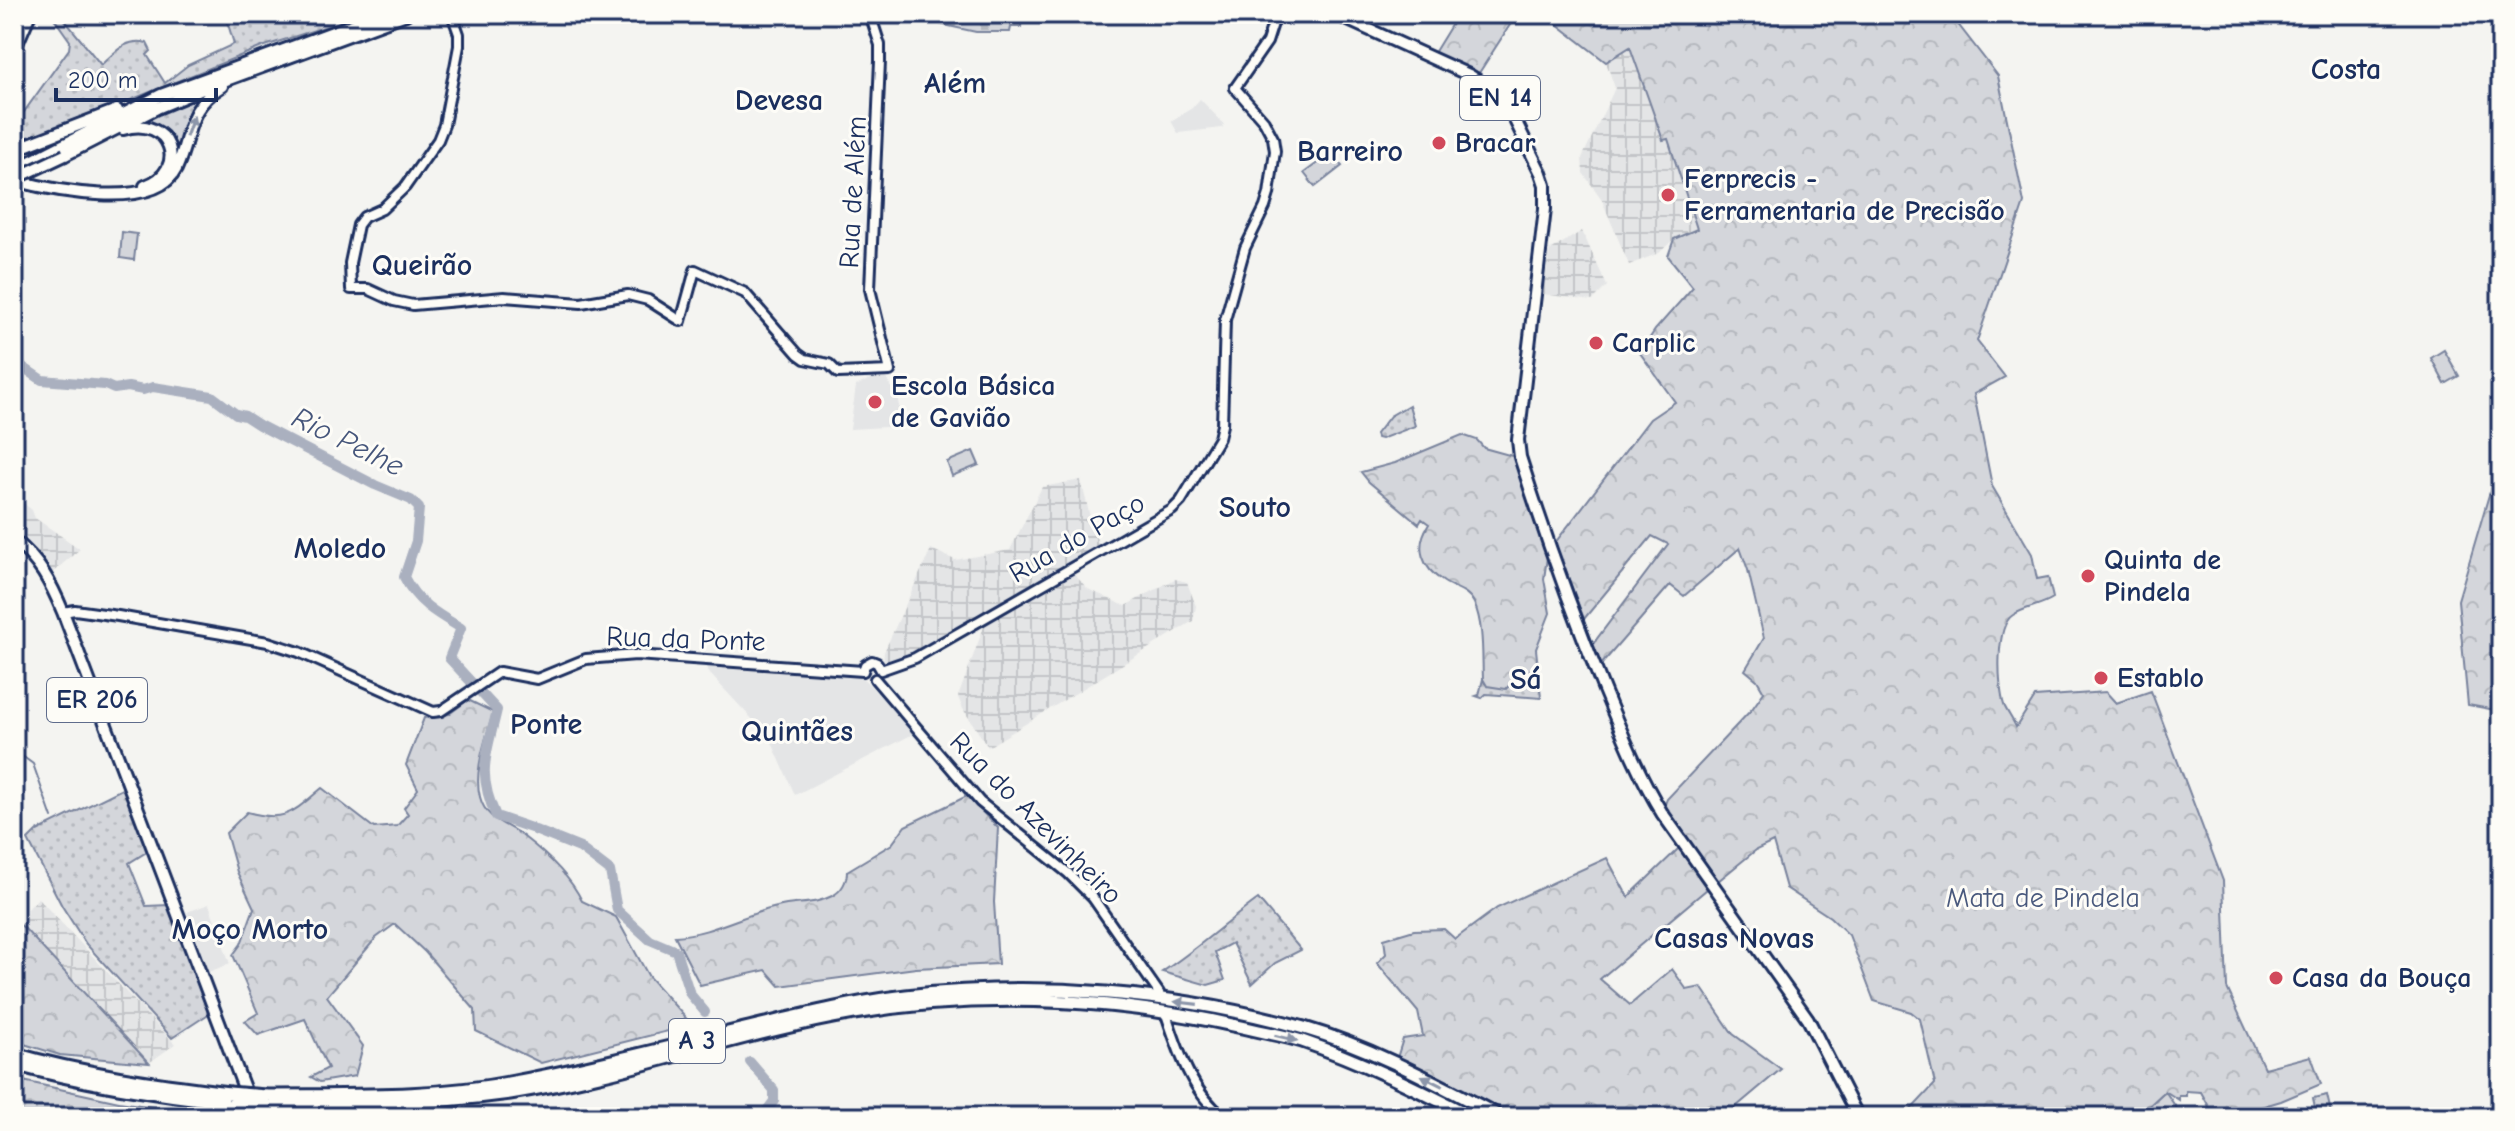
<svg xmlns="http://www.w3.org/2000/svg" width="2515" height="1131" viewBox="0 0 2515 1131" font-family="'Comic Neue',sans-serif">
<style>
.built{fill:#e4e5e6}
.industrial{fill:url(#industrial-grid)}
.grass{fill:url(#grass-dots);stroke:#78829c;stroke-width:2}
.forest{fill:url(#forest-crowns);stroke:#78829c;stroke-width:2}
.cemetery{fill:url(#cemetery-stones);stroke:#78829c;stroke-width:2}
.pitch{fill:#d4d6db;stroke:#78829c;stroke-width:2}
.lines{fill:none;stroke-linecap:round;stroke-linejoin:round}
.stream{stroke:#717c98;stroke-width:2}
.river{stroke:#aab0bf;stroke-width:10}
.tertiary-casing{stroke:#1b2f5e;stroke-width:14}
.primary-casing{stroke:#1b2f5e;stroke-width:16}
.trunk-casing{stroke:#1b2f5e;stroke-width:16}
.motorway-casing{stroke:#1b2f5e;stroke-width:17}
.tertiary{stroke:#fdfcf7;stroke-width:8}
.primary{stroke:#fdfcf7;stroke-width:10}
.trunk{stroke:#fdfcf7;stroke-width:10}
.motorway{stroke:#fdfcf7;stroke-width:11}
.trunk-bridge-casing{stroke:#1b2f5e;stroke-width:16;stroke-linecap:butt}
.motorway-bridge-casing{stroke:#1b2f5e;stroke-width:17;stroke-linecap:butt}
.trunk-bridge{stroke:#fdfcf7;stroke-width:10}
.motorway-bridge{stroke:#fdfcf7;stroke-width:11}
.oneway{fill:#8c96aa}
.poi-dot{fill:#d1495b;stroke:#fdfcf7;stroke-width:3}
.labels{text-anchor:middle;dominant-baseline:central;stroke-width:6;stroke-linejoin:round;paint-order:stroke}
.shield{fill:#fdfcf7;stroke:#5f6c8c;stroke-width:2}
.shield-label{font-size:26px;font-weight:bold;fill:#1b2f5e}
.poi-label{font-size:28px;font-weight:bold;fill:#1b2f5e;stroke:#fdfcf7;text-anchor:start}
.street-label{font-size:28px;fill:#1b2f5e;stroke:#fdfcf7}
.park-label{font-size:28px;fill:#49597d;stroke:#fdfcf7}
.neighbourhood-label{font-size:30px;font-weight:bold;fill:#1b2f5e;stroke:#fdfcf7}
.water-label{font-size:30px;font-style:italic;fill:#46567b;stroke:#fdfcf7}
</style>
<defs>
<pattern id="industrial-grid" width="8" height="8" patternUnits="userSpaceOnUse" patternTransform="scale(2)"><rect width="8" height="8" fill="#e4e5e6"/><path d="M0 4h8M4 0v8" fill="none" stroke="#c3c5c8"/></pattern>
<pattern id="grass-dots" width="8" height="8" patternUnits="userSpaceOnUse" patternTransform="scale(2)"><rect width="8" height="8" fill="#d4d6db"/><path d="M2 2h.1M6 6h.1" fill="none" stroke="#b5b8be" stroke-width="1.8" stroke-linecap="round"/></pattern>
<pattern id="forest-crowns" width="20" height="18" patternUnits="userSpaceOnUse" patternTransform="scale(2)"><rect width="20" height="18" fill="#d4d6db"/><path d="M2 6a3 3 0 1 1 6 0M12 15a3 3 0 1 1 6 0" fill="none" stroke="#b5b8be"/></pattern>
<pattern id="cemetery-stones" width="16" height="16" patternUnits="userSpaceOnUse" patternTransform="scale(2)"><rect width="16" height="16" fill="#d4d6db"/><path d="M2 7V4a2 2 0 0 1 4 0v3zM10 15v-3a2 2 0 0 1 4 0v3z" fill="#b5b8be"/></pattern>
</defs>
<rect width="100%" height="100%" fill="#f4f4f1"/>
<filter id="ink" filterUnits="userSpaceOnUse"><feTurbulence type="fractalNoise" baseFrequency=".0125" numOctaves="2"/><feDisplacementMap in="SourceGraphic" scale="16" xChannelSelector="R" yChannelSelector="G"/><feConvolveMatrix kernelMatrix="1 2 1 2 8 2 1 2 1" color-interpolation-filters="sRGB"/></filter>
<g filter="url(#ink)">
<path class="built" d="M1200,99L1224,124L1222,128L1178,133L1171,121L1192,108Z
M884,375L897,396L903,426L850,429L856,386L876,376Z
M704,664L859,674L915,733L795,795L770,738L710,674Z
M209,904L230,964L208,972L187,912Z"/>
<path class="industrial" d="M1630,46L1663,140L1668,138L1698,229L1674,239L1659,253L1629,265L1601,198L1583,173L1582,158L1615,88L1606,62Z
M1582,231L1607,286L1592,301L1543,294L1549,251Z
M1081,480L1092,525L1099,546L902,661L883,663L884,652L931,549L955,560L1010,550L1042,487Z
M14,496L32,510L35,518L80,549L51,574L28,545L27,539L17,531L14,532Z
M1071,571L1088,589L1125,606L1175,579L1187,582L1196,606L1193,621L988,747L963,709L958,697L986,621Z
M38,898L175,1044L149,1063L24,928L27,910Z"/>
<path class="grass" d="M51,14H60L101,65C115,52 127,37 147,43L151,51L147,55L165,83L188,65L234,44L225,14H365L262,47L14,147V130L16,128L14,126L69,49L70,41Z
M208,92L176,162L155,125L139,122Z
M1409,405L1415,426L1381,439L1377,438L1376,434L1390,416Z
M1538,668L1541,698L1486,694L1482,698L1476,696L1479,695L1483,679L1485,683L1512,685L1521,673Z
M122,789H126L148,851L129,863L146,906L169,905L208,1008L207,1015L172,1038L86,944L62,906L28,840L37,831Z
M1258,899L1301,950L1275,963L1252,984L1232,943L1215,952L1225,980L1208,985L1162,972C1196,950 1225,923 1258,899Z
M2165,1091L2182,1116L2137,1117Z"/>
<path class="forest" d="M1458,14H1517L1479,73L1434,53Z
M1544,14H1950L1998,76L2024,203L1977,341L2005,377L1974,394L1992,486L2032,554L2037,579L2048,577L2053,598C2041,606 2025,607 2013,615C1995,626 1998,687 2004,705C2007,712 2013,720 2016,727L2035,697L2106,692L2116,703L2151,691L2223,881L2227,988L2264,1068L2311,1056L2321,1084L2281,1101L2227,1117L2222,1112H2212L2201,1092L2186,1091V1096H2179V1100L2165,1091L2137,1117H1904L1935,1084L1920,1019L1911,1012L1874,1001L1849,935L1830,917L1786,888L1773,842L1756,850L1718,881L1710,877L1663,809L1667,799L1752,709L1764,692L1757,680L1745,670L1764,638L1748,570L1740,548L1684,596L1670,585L1601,665L1593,644L1668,544L1652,536L1584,619L1555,543L1650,419L1675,402L1640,353L1655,330L1693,287L1668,256L1674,239L1697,229L1668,139L1663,140L1630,47L1606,62Z
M1462,435L1477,440L1484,448L1513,456L1548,550L1544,579L1550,613L1536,649L1538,668L1521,673L1506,689L1487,686L1483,679C1482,656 1484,625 1474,603C1468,590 1455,589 1444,582C1422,568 1414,547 1429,524L1422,519L1419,524L1369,482L1361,472L1395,463Z
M2501,454V711L2468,705L2458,600Z
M468,700L493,712C487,737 473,771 480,797C486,821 508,824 524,837C546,854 570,876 582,901L616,917L649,977L692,1025L541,1063L476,1031L475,1010L425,952L395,924L376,938L327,996L363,1046L355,1076L320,1082L311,1077L328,1068L305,1019L258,1035L245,1021L258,1013L233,955L241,944L254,908L237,872L226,833L247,812C286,823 293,812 322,788L374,828L397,826L408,814L404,808L418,789L406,765L424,718L449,714Z
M967,796L998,828L994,902L998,964L916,968L780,986L766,970L700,985L675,936C711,934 742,915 777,907C796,902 815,905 832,896C842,891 847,881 847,871L892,844L905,826Z
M1679,848L1707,889L1600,979L1630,1005L1672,969L1687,990L1701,987L1733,1034L1781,1069L1724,1117H1516L1397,1058L1403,1039L1423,1036L1418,1012L1377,963L1386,954L1384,939L1414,930L1444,929L1455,939L1497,908L1607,858L1628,897Z
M14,920L24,928L149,1063L60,1055L14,1041Z
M14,1079L119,1102L181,1111L184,1117H14Z"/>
<path class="cemetery" d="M928,14H1022L1021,27H1011L1010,32H976L930,22Z"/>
<path class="pitch" d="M1331,153L1342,166L1315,187L1304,173Z
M122,232L137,234L134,260L120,258Z
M2444,350L2459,376L2445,384L2431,358Z
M973,451L979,465L952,476L947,462Z
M2327,1095L2332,1117H2317L2313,1098Z"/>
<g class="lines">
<path class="stream" d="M14,750L33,764L52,818"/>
<path class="river" d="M14,361L42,380L105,385L114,389L128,387L143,390L153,387L212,396L236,414L245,416L259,425L375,485L411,500L419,508L416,541L404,577C417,603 437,614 461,628L449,658L497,710C487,754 476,772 496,816L531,828
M535,830L580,848L610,871L617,910L650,940L676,951L690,994L705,1012
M750,1062L774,1090V1101L762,1117"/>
<defs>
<path id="tertiary" d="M452,14L459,34V46L444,125L438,140L405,187L382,209L364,217L358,225L350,263L351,289H368L394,301L413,305L504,297L581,303L628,295L648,300L681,321L695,270L745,293L798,354L805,359L829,364L838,373L890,371L870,289L880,61V45L870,14
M14,53L31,14
M63,612L75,610L118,616L268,642L299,652L433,712L441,711L499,672L537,679L586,659L636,655L863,671
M881,670L915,658L1172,510L1181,501L1219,438L1222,425L1225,320L1245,248L1265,207L1269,194L1275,151L1273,138L1264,121L1235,88L1267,42L1276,14
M863,671L865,665L872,661L877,663L881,670
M875,679L980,802L1068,873L1093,898L1159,993
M1167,1017C1179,1053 1192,1093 1224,1117"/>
<path id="primary" d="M1335,14L1469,75L1494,91L1510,110L1541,173L1545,185V209L1518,440L1520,457C1545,536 1573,614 1604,690C1622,733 1638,774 1662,813L1808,1019L1858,1117
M14,540C39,560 51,583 63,612L255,1117"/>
<path id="trunk" d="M123,129C171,114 190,171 145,186
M14,150L117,110
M65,155L157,108L210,86L406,14
M14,170L161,95L382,14
M14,180C51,190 155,212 176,169C192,135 185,109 222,86"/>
<path id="motorway" d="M14,1054C84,1074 156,1084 229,1093
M14,1064C86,1084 159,1095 233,1103
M266,1096C348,1095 432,1098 514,1082C601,1066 687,1042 774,1022C818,1012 861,1001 906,996C1037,981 1176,992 1304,1028C1373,1048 1438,1084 1501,1117
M269,1106C350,1105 430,1104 510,1093C627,1075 738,1033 854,1013C983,992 1115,998 1242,1027C1262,1032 1283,1035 1302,1041C1361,1061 1417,1089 1472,1117"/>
</defs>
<use href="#tertiary" class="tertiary-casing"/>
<use href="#primary" class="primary-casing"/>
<use href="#trunk" class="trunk-casing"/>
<use href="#motorway" class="motorway-casing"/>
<use href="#tertiary" class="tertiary"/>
<use href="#primary" class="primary"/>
<use href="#trunk" class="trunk"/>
<use href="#motorway" class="motorway"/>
<defs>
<path id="trunk-bridge" d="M14,179L65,155"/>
<path id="motorway-bridge" d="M229,1093L266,1096
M233,1103L269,1106"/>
</defs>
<use href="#trunk-bridge" class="trunk-bridge-casing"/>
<use href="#motorway-bridge" class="motorway-bridge-casing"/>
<use href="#trunk-bridge" class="trunk-bridge"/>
<use href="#motorway-bridge" class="motorway-bridge"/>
</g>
<defs><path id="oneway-solid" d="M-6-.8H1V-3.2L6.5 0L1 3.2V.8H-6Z" transform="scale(2)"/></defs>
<g class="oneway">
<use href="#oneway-solid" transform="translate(190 126) rotate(-70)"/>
<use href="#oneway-solid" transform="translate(1186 1003) rotate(-173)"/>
<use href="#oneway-solid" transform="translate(1286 1038) rotate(13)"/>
<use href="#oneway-solid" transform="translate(1432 1081) rotate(-153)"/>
</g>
</g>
<g class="poi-dot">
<circle cx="1439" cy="143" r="8"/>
<circle cx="1668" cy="195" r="8"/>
<circle cx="1596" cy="343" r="8"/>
<circle cx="875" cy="402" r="8"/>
<circle cx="2088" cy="576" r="8"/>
<circle cx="2101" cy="678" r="8"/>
<circle cx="2276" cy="978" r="8"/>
</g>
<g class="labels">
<g class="shield">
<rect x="1460" y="76" width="80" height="44" rx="6"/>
<rect x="47" y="678" width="100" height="44" rx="6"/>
<rect x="669" y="1019" width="56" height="44" rx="6"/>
</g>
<g class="shield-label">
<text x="1500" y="98">EN 14</text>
<text x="97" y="700">ER 206</text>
<text x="697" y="1041">A 3</text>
</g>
<g class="poi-label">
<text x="1455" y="143">Bracar</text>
<text x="1684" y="179">Ferprecis -<tspan x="1684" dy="32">Ferramentaria de Precisão</tspan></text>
<text x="1612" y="343">Carplic</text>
<text x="891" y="386">Escola Básica<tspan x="891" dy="32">de Gavião</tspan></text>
<text x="2104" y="560">Quinta de<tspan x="2104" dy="32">Pindela</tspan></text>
<text x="2117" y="678">Establo</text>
<text x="2292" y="978">Casa da Bouça</text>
</g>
<g class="street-label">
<text transform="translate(853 192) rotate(-87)">Rua de Além</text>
<text transform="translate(1077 538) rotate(-30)">Rua do Paço</text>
<text transform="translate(686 639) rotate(2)">Rua da Ponte</text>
<text transform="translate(1036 818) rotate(45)">Rua do Azevinheiro</text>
</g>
<g class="park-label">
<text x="2043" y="898">Mata de Pindela</text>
</g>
<g class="neighbourhood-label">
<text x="2346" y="69">Costa</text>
<text x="955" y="83">Além</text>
<text x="779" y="100">Devesa</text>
<text x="1350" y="151">Barreiro</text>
<text x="422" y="265">Queirão</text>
<text x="1255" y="507">Souto</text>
<text x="340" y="548">Moledo</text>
<text x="1526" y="679">Sá</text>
<text x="546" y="724">Ponte</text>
<text x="797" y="731">Quintães</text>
<text x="250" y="929">Moço Morto</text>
<text x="1734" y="938">Casas Novas</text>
</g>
<g class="water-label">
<text transform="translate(348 442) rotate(26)">Rio Pelhe</text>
</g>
</g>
<rect width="2515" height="1131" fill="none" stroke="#fdfcf7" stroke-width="48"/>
<rect x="24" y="24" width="2467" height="1083" fill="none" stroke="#1b2f5e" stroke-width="3" filter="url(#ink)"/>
<path d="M56 88v12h160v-12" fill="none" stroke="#1b2f5e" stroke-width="4"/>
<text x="68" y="88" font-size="24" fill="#1b2f5e" stroke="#fdfcf7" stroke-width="6" paint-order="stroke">200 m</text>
</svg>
